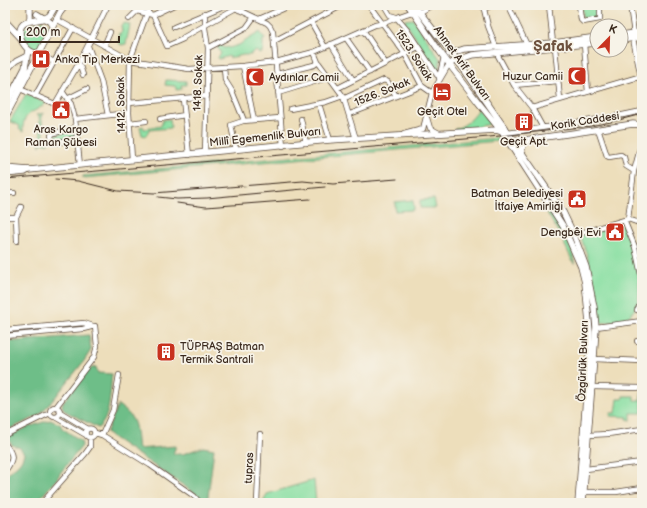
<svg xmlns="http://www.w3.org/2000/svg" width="647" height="508" viewBox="0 0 647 508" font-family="'Balsamiq Sans',sans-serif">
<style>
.green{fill:#88dfa2;stroke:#628460}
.forest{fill:#6ebe88;stroke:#547453}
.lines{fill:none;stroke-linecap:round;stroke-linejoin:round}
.minor-casing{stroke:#564536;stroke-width:6}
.major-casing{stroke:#564536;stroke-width:7}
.minor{stroke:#fff;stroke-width:4.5}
.major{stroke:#fff;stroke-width:5.5}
.rail{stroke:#3b2a1e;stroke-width:1}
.labels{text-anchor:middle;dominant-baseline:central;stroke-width:3.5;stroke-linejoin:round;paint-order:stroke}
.street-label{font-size:11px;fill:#3b2a1e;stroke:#f7f3e8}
.poi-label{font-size:11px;fill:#3b2a1e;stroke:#f7f3e8;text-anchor:start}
.district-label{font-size:15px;font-weight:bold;fill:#6e513e;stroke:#f7f3e8}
</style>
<rect width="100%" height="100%" fill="#f7f3e8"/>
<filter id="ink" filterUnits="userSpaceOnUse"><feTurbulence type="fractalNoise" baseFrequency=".025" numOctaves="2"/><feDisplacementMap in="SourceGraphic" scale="8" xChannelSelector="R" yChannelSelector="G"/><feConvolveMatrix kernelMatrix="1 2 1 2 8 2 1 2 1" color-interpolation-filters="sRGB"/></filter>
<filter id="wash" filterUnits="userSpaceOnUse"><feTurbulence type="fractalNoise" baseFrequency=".012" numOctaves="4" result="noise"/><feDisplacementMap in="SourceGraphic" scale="16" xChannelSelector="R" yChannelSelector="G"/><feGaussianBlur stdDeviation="0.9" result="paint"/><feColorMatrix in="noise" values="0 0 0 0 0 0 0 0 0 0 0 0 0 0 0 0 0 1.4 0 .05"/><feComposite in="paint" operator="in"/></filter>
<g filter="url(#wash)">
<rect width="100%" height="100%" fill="#eddebb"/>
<path class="green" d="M582,5H598L599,17L583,18Z
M413,19L440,59V63L438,72L404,20Z
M41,21H44L49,26L38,48L32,49L23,36L22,31L27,26Z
M126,23L130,25L126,44L121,45L118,41L120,35L118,34L122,32L121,25Z
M260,32L265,39L263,40V51H261L262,53L259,54L257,51L251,53V55H243L230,58L229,56L219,59L218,57L221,54L217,46L221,44L224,48L228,47L229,48L239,45Z
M166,80L186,81V85H181L182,89L177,90L175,86L165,85Z
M26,94L46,103C34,114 22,111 23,132L19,129L20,126L10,121Z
M479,108L490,124L454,132L455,129C466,125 474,119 479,108Z
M44,113V114L41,115L45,141L48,142V144L47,143L40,144V146L39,144L42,142L39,116L36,115Z
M170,119L171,128L149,130L146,136L142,135L140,127L143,126L144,129L161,126L163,120Z
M74,130L75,136L55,141L54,135Z
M498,138V141L83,178V176Z
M434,199L436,208H420V200Z
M412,200L413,201L414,208L413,210L395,211V202Z
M543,206C554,215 576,249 574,264L560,235Z
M621,224C633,235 644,289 637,304C636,308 631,314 628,317C622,322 609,322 601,323C596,293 592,264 580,236Z
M642,391V413H631V420L627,419L628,417L610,416L611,413H616L618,399H623V396H634V400L640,401Z
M314,480L316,503H263L267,494Z"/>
<path class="forest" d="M89,335L91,350L84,361L53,400L38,416L5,431V342Z
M96,367L98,373L112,374C110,389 111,419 98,428L65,411L62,406L63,402L89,369Z
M118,405C138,419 135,426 138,449L176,446L173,454H183L203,447L214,449L208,497L205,500L106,433Z
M50,420L60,424L62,428L81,441L82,446L61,472L56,480L41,497L32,503H5V476C12,468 22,465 24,453L20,448L12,445L7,437L28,427Z"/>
</g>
<g filter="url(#ink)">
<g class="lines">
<defs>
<path id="minor" d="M229,5L267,23L270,26L273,32L283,146
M369,5L405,54L422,86L432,93
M384,5L390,15L396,17L407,30L437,75
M483,5L488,26L496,47
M508,5L527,45
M549,5L553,43
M579,5L581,20L583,22L600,19V5
M630,5L634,34
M484,9L492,5
M239,10L247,5
M61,12L67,5
M205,13V28L208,48L205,153
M419,13L432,5
M153,15L174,5
M56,19L130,60L189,69L243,66L276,62L314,52L375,25C388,24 400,14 413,12
M129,19L137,11L153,15L167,46L183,39L184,37L236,8
M259,19L291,5
M311,22L325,47
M174,27L226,5
M363,30L386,64
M346,38L370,72
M633,39L642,82
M274,41L343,5
M331,44L353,80
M584,44L588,92
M88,46L101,81L108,115
M104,46L110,32
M555,47L560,99
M208,48L246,28L254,17
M314,52L318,62L343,96L356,139
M496,52L514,85L532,108L543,128
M38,53L54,62
M79,63L83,75
M243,66L254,120
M224,67L225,80L232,91L243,118V121L231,125L236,150
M5,72L16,61L26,56
M277,74L314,65L318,62
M439,78L444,57
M514,85L558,81
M5,88L13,93
M338,88L418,47
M20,89L55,104H71
M62,91L71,104L75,119L80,165
M278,93L330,77
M35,96L73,28
M345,98L384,80L388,82L396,96
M67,99L87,89
M183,99L189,155
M129,103L207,96
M55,104L79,63L108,5
M319,104L330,140
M532,108L642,76
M290,109L326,102L343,96
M350,114L422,86
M427,118L430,128L439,133
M75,119L129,113
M160,119L185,115
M301,119L306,143
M243,121L280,118
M130,123L146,121
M76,128L54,133L51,135L52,142L55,143L77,138
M598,129L607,156L609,157L621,155L624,157L626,166L634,171
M508,133L613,117L642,111
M404,134L423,129L432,93L449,64
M132,160L129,113L130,60L150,5
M5,193H14
M5,217H16
M628,219L634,171L642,141
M624,220L635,247L642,279
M574,235L628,219L642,224
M17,241L16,217L21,207
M637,310L642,302
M596,327L642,321
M5,330L84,323L93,326
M5,336L83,329L95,326
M637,341H642
M594,359L642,361
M592,387L642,388
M56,407L94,357L97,346L95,326
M50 412a5 5 0 1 1 10 0a5 5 0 1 1-10 0Z
M60,412L88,429
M55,417L86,435
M85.5 433a4.5 4.5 0 1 1 9 0a4.5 4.5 0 1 1-9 0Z
M95,433L102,435L150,465L194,496L200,503
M5,435L50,413
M102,435L113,410L119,375
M589,435L608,434L642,429
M5,444C14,455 14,459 5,471
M586,469L642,462
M584,492H616L642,488
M42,503L85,454L90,447V438
M257,503L260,434"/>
<path id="major" d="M408,5L440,52L478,102L502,132L563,226L581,267L585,283L590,332L589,357L578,503
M414,5L463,68L563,212L574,235L586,267L594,307L596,327L595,344L583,503
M37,14L50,22L52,26
M5,21L20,37
M28,21L30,19V5
M621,35L642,32
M621,40L642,37
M38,53C32,53 29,51 25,46C21,41 20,38 20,31C21,17 40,23 49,16C52,13 54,8 56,5
M449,54L464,49L553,43L597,37
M453,62L472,55L597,43
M5,106L25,68L28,50
M5,118L64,5
M513,139L524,140L574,133L633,124L642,125
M521,152L524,144L531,139
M5,168L29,170L330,140L496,130L502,132
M5,174L25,172L28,170"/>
</defs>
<use href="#minor" class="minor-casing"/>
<use href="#major" class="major-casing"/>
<use href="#minor" class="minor"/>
<use href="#major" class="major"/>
<path class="rail" d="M5,179L500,136L590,126L611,122L642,114
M55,179L78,181L118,191L154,193L303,181L333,184L397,179
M158,197L177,199L207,198L325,187
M177,203L206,207L310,199"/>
</g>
</g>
<defs>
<symbol id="hospital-square" viewBox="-11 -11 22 22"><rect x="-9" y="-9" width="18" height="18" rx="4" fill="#c8321e" stroke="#f7f3e8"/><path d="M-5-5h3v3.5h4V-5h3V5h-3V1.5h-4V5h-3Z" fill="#fff"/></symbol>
<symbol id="mosque-square" viewBox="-11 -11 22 22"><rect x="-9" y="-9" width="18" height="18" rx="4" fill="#c8321e" stroke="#f7f3e8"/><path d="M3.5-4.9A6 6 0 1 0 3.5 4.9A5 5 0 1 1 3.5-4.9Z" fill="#fff"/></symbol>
<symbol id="hotel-square" viewBox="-11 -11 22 22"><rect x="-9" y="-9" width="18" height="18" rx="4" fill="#c8321e" stroke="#f7f3e8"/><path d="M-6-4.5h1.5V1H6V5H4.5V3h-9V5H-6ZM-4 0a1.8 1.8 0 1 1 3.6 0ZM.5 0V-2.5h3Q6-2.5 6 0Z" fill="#fff"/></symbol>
<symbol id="civic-square" viewBox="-11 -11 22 22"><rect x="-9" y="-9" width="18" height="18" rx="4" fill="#c8321e" stroke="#f7f3e8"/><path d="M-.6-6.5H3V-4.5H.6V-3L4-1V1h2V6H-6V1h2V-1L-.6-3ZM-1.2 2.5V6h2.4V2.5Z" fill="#fff"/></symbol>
<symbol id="building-square" viewBox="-11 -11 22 22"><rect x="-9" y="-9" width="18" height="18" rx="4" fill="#c8321e" stroke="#f7f3e8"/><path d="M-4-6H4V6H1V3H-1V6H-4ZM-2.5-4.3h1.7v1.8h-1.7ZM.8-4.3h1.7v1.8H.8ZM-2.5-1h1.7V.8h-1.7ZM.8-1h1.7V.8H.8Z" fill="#fff"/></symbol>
</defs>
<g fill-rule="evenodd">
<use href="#hospital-square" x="30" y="48" width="22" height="22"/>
<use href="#mosque-square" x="566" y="65" width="22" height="22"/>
<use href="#mosque-square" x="244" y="66" width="22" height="22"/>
<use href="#hotel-square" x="431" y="81" width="22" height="22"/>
<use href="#civic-square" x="50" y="99" width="22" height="22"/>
<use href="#building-square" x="513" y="111" width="22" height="22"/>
<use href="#civic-square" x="566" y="188" width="22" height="22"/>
<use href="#civic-square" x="604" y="221" width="22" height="22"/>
<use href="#building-square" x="155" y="341" width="22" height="22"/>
</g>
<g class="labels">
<g class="street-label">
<text transform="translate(414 55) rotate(57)">1523. Sokak</text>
<text transform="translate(462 63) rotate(54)">Ahmet Arif Bulvarı</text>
<text transform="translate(198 83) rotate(-88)">1418. Sokak</text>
<text transform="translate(382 92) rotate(-22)">1526. Sokak</text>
<text transform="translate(121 105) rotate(-91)">1412. Sokak</text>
<text transform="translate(585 121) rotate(-9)">Korik Caddesi</text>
<text transform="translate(265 137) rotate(-6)">Millî Egemenlik Bulvarı</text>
<text transform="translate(583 361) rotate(-88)">Özgürlük Bulvarı</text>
<text transform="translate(249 468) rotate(-87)">tupras</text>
</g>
<g class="poi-label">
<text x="55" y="59">Anka Tıp Merkezi</text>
<text x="563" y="76" text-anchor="end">Huzur Camii</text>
<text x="269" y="77">Aydınlar Camii</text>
<text x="442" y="111" text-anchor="middle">Geçit Otel</text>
<text x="61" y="129" text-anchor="middle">Aras Kargo<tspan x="61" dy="13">Raman Şübesi</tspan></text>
<text x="524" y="141" text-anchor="middle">Geçit Apt.</text>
<text x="563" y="193" text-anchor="end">Batman Belediyesi<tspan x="563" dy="13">İtfaiye Amirliği</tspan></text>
<text x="601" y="232" text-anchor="end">Dengbêj Evi</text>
<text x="180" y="346">TÜPRAŞ Batman<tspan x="180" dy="13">Termik Santrali</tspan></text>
</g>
<g class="district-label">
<text x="553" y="46">Şafak</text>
</g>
</g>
<rect width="647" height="508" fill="none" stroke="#f7f3e8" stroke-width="20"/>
<g transform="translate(609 38) rotate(23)"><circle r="19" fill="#f7f3e8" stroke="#aca397"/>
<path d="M0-3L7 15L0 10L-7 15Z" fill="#c8321e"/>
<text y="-6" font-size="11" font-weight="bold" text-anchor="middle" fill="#3b2a1e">K</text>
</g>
<path d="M20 36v6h99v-6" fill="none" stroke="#3b2a1e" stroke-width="2"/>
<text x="26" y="36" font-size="12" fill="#3b2a1e" stroke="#f7f3e8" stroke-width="3" paint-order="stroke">200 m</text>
</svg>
